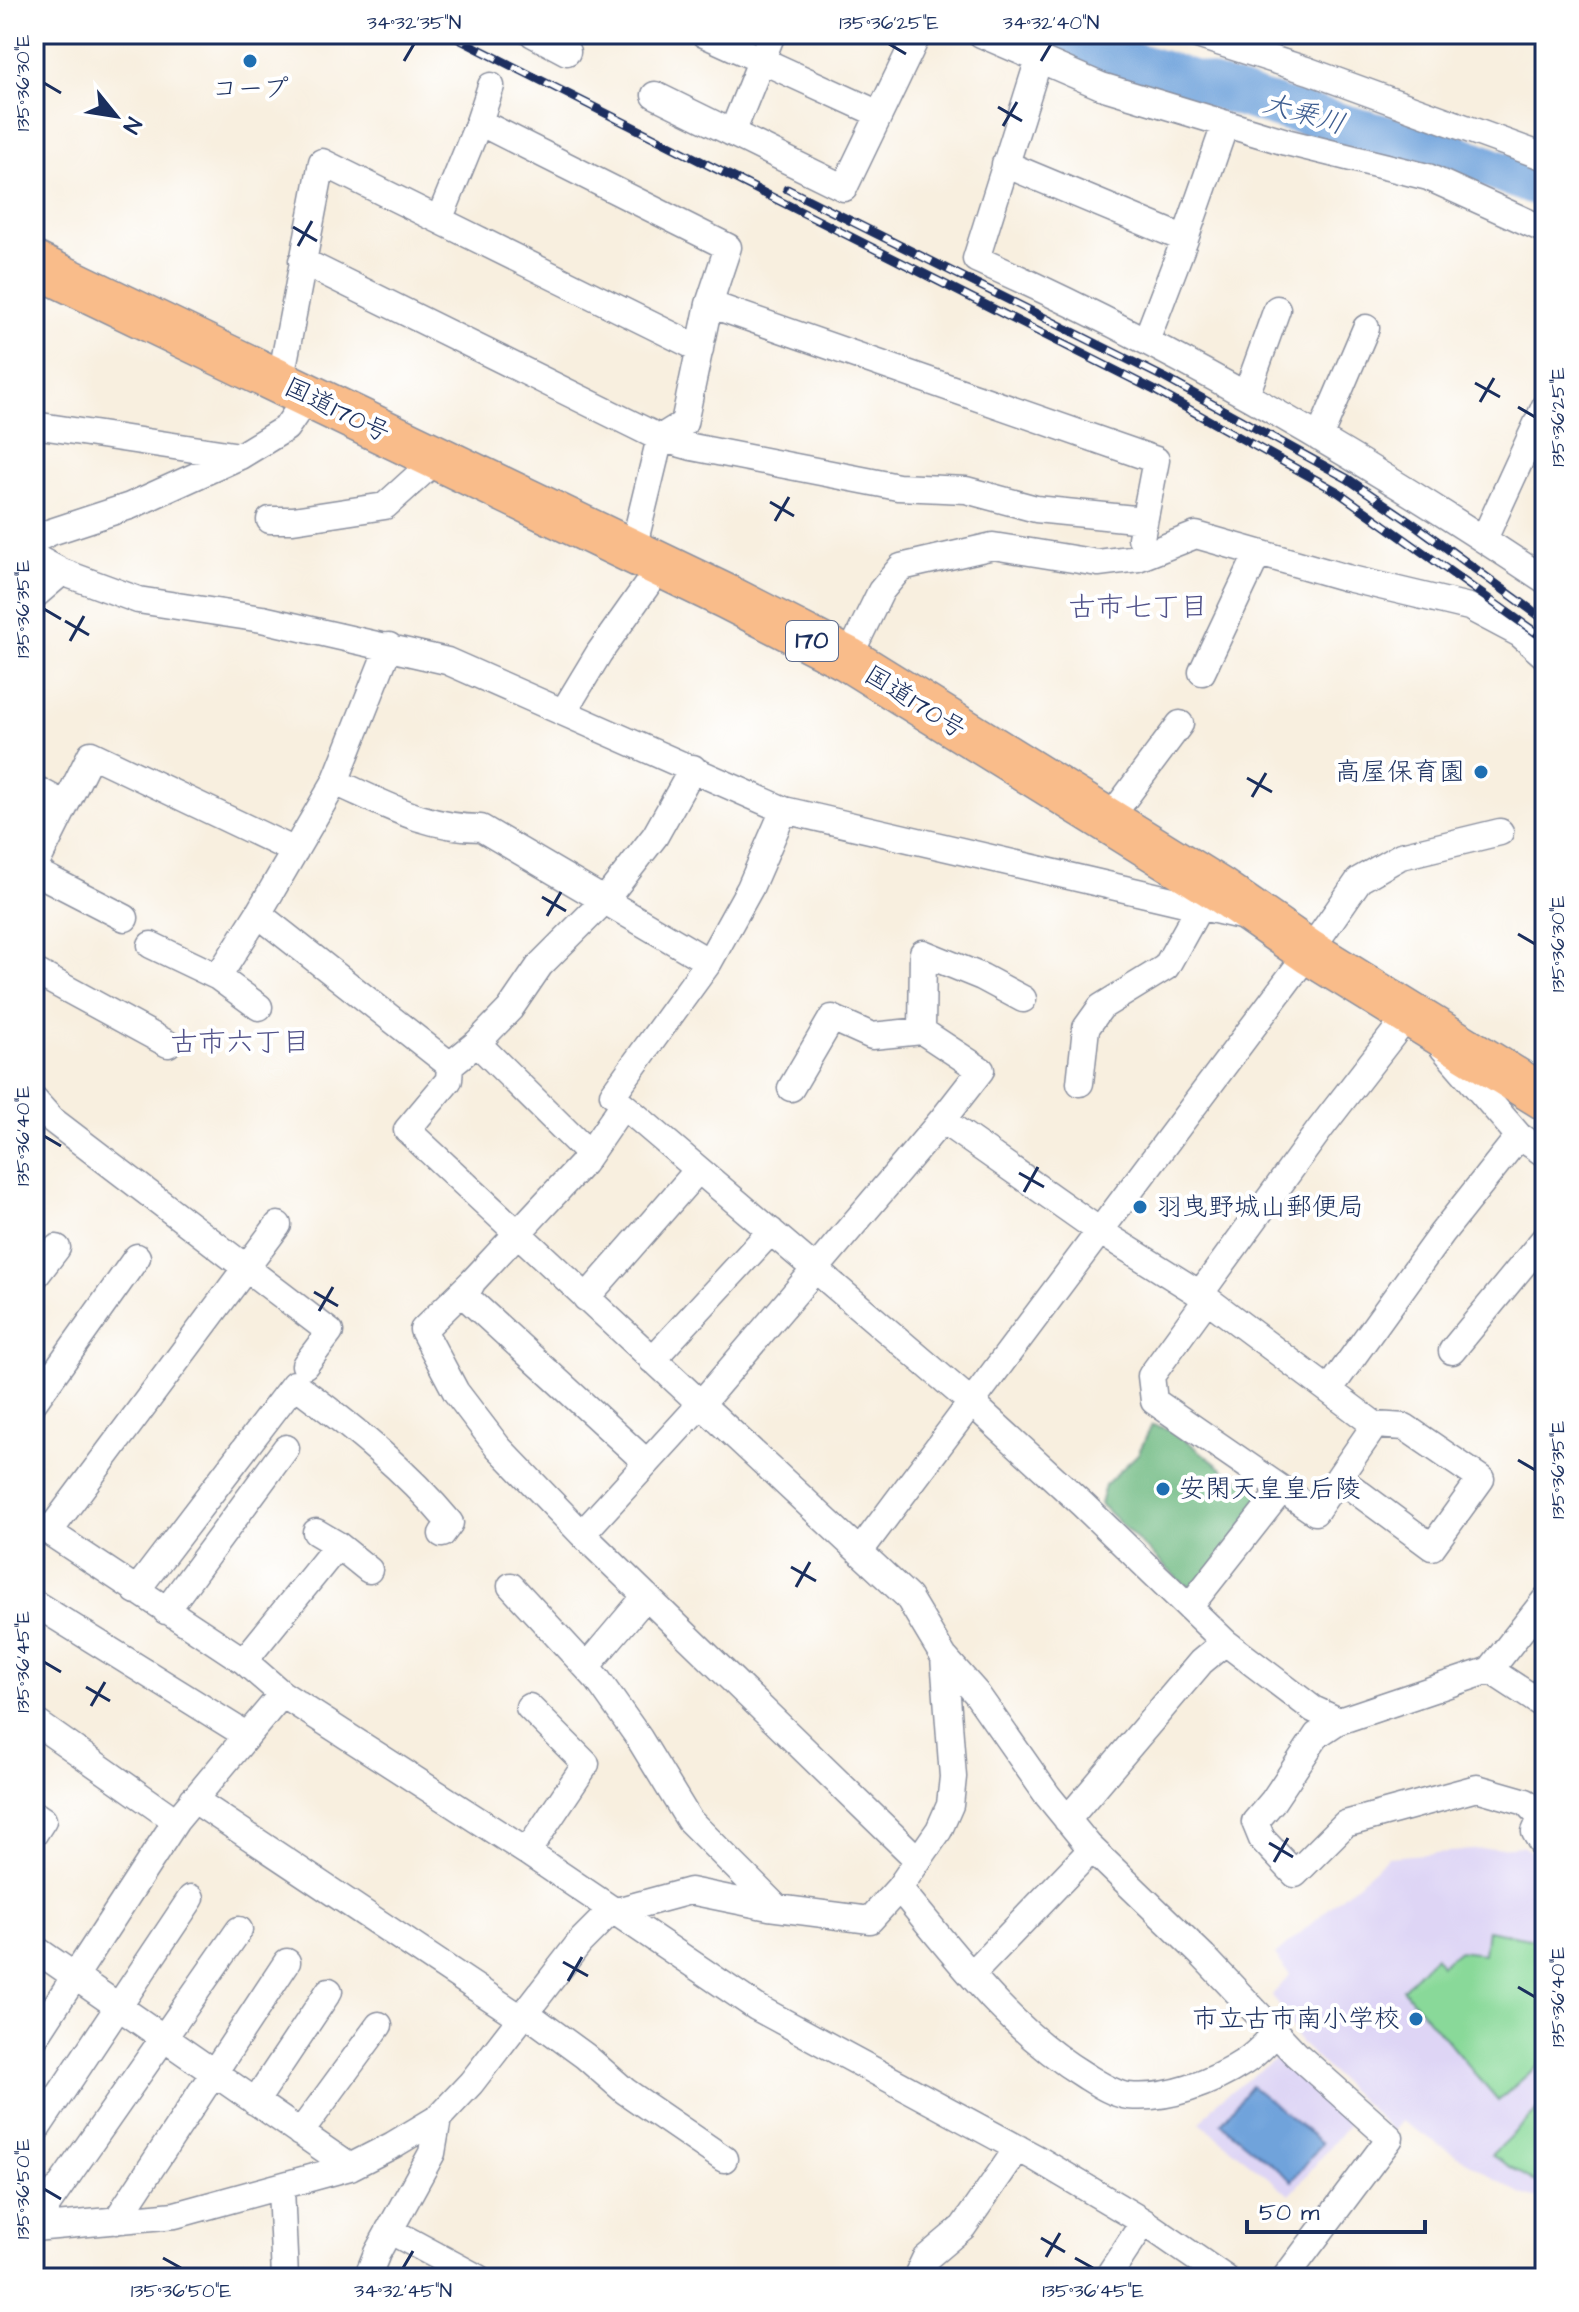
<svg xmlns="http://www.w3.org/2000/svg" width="1579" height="2312" viewBox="0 0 1579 2312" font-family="'Architects Daughter','Klee One',sans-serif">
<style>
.built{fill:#ded5f5}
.green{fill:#89d999;stroke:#52847c;stroke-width:2}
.forest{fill:#6eb981;stroke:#447470;stroke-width:2}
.water{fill:#70a3db;stroke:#46699c;stroke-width:2}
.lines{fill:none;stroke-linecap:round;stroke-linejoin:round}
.river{stroke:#70a3db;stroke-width:42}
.street-casing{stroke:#8a8f9e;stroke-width:29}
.highway-casing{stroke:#8a8f9e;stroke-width:47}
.street{stroke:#fff;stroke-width:26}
.highway{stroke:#f9bc8a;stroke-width:44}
.rail-casing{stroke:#1b2f5e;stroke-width:9}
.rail{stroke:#fff;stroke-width:6;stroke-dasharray:18;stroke-linecap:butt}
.ticks{fill:none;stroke:#1b2f5e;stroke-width:3}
.poi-dot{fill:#1f6fb2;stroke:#fff;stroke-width:3}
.labels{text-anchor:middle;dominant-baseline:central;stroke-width:8;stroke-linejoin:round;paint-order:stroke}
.shield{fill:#fff;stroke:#5f6d8e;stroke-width:2}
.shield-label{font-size:24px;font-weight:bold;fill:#1b2f5e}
.poi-label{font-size:26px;fill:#1b2f5e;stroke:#fff;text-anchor:end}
.street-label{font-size:26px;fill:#1b2f5e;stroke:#fff}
.water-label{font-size:28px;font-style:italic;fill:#3d5d90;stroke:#fff}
.neighbourhood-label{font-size:28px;fill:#52538a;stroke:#fff}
.neatline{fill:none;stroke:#1b2f5e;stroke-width:3}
.ticks-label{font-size:20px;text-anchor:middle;fill:#1b2f5e}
</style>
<rect width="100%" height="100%" fill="#fff"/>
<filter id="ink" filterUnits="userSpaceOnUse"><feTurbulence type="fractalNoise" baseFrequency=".0125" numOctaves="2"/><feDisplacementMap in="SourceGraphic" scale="16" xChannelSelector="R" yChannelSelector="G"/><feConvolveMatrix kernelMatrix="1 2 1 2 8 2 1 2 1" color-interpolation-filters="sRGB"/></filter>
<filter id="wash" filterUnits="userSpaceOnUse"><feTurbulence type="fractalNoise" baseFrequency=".006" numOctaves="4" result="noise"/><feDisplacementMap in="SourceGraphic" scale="32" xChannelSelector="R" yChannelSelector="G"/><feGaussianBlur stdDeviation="1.8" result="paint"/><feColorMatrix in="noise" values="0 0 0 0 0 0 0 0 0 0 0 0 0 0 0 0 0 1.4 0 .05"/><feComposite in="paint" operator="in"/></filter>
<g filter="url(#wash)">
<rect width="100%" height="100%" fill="#f8efdf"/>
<path class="built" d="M1522,1846L1545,1860V2200L1522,2195L1401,2121L1393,2131L1301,2044L1272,1995L1290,1975L1275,1955L1388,1857Z
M1280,2056L1353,2119L1290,2195L1200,2123L1219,2100Z"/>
<path class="green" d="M1487,1930L1545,1941V2059L1498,2101L1403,1989L1435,1956L1441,1965L1459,1951L1484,1954Z
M1545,2103V2188L1491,2155Z"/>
<path class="forest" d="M1152,1425L1173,1430L1230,1475L1249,1483L1258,1491L1261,1499L1199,1587L1184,1585L1100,1504L1105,1485L1138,1454Z"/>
<path class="water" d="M1251,2086L1322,2143L1292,2181L1221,2123Z"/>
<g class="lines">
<path class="river" d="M1064,34L1105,54L1280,108L1457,155L1545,189"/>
</g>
</g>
<g filter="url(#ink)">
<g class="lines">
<defs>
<path id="street" d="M533,34L567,52
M704,34L879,114
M981,34L1101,86L1286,142L1428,177L1545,230
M1194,34L1309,71L1545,157
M1039,59L976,259C1175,347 1364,459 1545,580
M655,95L844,188L918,34
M479,122L491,86
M732,133L772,34
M1005,164L1185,239
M439,220L700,349
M302,261L660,438L692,447L898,487L966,490L1036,509L1144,520
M709,304L1156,460L1141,538
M1146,341L1185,239L1225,125
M280,383L322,162L439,220L479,122L728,247L709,304L684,423L660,438L632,553
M1246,395L1277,309
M34,425L240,456
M1319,438L1366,328
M270,520H293L385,506L438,458
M1484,539L1545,406
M34,540L51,532L130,506L240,456L286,428L308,396
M34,557L62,572L138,600L262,619L447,661L784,810L1241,916
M34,596L62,572
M848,659L881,591L901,567L993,546L1098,563L1138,558L1196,535L1347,578L1469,607L1520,634L1545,656
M1202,672L1258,553
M564,711L599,653L650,581L655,565
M335,782C385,804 425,828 481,828L709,962
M34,788L65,805
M1107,822L1180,724
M34,868L91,754L295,851
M34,871L125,918
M258,914L450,1065L449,1080L407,1130L908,1597L944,1657L976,1693L1048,1796L1088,1845L1203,1956L1296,2054L1390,2138L1285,2278
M151,945L218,977L259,1007
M34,971L168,1044
M218,977L258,914L335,782L389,646
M477,1043L589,1154
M1443,1048L1519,1136L1545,1154
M450,1065L477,1043L510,1009L540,965L605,900L655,836L693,768
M1080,1083L1086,1028L1101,1007L1166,967L1200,906L1211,898
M791,1088L832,1018L872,1036L922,1031
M613,1094L709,962L750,888L784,810
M34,1100L51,1119L330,1332L305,1365
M942,1120L1101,1232L1200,1294L1207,1299L1375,1425L1315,1512L1154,1401L1151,1376L1207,1299
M34,1278L57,1248
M473,1281L423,1330L456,1392L498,1447L582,1534L918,1860
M1200,1294L1320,1129L1409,1014
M586,1298L698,1170
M1452,1351L1545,1238
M652,1360L771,1231
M1329,1390L1442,1233L1519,1136
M34,1402L137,1257
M647,1463L465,1296L473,1281L583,1163L623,1105L973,1404L1082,1504L1225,1642L1313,1709L1339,1721L1490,1670L1545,1600
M1340,1479L1432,1547L1481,1479L1405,1427L1375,1425
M34,1522L244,1661L282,1694L527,1852L756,2007L1036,2158L1144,2222L1225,2278
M49,1532L278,1225
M316,1532L338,1545L369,1570
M582,1534L700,1405L942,1120L981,1070L922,1031L923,953L982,977L1023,999
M860,1551L1309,952L1359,880L1401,856L1500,832
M511,1586L598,1680L639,1738L689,1820L777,1908
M136,1591L294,1384C350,1425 406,1470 450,1523L442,1534
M34,1603L246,1735
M1190,1606L1282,1489
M166,1611L286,1448
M244,1661L338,1545
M586,1667L646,1596
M1490,1670L1545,1706
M34,1721L176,1821
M1338,1721L1317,1735L1273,1801L1255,1822L1262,1839L1295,1874L1345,1824L1477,1788L1526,1802L1540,1817
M193,1799L521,2018
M1545,1809L1535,1832L1545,1849
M34,1814L43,1820L34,1834
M1067,1820L1201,1662L1225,1642
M527,1852L586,1764L529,1707
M899,1888C955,1955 1008,2029 1084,2075C1097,2083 1113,2094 1128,2096C1167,2100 1212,2083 1244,2062C1256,2055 1266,2043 1276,2033
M34,1948L350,2167
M972,1974L1092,1849
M526,2013L585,2056L625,2091L724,2159
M34,2039L176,1821L282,1694
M255,2102L329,1991
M34,2133L191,1898
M300,2133L379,2025
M281,2188L285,2278
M45,2208L239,1930
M116,2221L287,1962
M34,2228L175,2215L350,2167L393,2145L438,2118L471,2083L580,1942L609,1913L690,1891L769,1907L870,1920L899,1888L939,1830L950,1805L953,1777L944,1657
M389,2230L478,2278
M367,2278L377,2253L432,2153L438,2118
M916,2278L925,2259L963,2227L1018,2148
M1107,2278L1144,2222"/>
<path id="highway" d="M34,264L727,597L848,659L1220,890L1309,952L1545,1098"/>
</defs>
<use href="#street" class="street-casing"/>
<use href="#highway" class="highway-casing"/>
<use href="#street" class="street"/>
<use href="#highway" class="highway"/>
<defs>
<path id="rail" d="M449,34L1156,391L1338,492L1545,639
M787,189L1165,378L1348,479L1418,527L1545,620"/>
</defs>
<use href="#rail" class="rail-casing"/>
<use href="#rail" class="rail"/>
</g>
</g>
<path class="ticks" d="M889,44L906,54M404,61L414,44M1041,61L1051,44M44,83L61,93M998,107L1022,121M1003,126L1017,102M293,227L317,241M298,246L312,221M1475,383L1500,397M1480,402L1494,378M1518,407L1535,417M770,502L794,516M775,521L789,497M44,609L61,619M65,621L89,635M70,641L84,616M1247,778L1272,792M1252,797L1266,773M542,897L566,911M547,916L561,892M1518,934L1535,944M44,1136L61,1146M1019,1173L1044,1187M1024,1192L1038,1167M314,1292L338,1306M319,1311L333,1287M1518,1460L1535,1470M791,1567L816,1581M796,1587L810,1562M44,1662L61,1672M86,1687L110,1701M91,1706L105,1682M1269,1843L1293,1857M1274,1862L1288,1838M563,1962L588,1976M568,1981L582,1957M1518,1987L1535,1997M44,2189L61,2199M1041,2238L1065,2252M1046,2257L1060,2233M163,2258L181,2268M1075,2258L1093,2268M403,2268L413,2251"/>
<g class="poi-dot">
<circle cx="250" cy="61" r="8"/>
<circle cx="1481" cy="772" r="8"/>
<circle cx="1140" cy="1207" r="8"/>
<circle cx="1163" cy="1489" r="8"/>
<circle cx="1416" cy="2019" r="8"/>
</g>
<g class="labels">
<rect class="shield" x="786" y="621" width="52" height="40" rx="6"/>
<g class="shield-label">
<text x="812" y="641">170</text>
</g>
<g class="poi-label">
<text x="250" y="89" text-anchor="middle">コープ</text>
<text x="1465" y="772">高屋保育園</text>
<text x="1156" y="1207" text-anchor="start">羽曳野城山郵便局</text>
<text x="1179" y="1489" text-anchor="start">安閑天皇皇后陵</text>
<text x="1400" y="2019">市立古市南小学校</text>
</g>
<g class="street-label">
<text transform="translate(337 410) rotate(26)">国道170号</text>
<text transform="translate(915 702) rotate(32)">国道170号</text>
</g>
<g class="water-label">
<text transform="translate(1304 114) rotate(16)">大乗川</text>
</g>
<g class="neighbourhood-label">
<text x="1138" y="607">古市七丁目</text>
<text x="240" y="1042">古市六丁目</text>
</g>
</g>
<rect width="1579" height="2312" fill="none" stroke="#fff" stroke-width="88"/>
<g transform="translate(116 116) rotate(120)" stroke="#ffffff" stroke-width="6" paint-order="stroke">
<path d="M0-6L14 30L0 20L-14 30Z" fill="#1b2f5e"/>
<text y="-12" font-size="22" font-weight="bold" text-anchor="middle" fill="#1b2f5e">N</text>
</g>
<path d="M1247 2220v12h178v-12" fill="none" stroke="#1b2f5e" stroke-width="4"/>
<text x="1259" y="2220" font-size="24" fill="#1b2f5e" stroke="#ffffff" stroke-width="6" paint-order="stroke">50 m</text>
<rect x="44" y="44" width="1491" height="2224" class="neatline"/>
<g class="ticks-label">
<text x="414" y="29">34°32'35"N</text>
<text x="889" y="29">135°36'25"E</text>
<text x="1051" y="29">34°32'40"N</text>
<text transform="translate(22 83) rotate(-90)" y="7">135°36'30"E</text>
<text transform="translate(1557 417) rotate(-90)" y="7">135°36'25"E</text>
<text transform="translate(22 609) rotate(-90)" y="7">135°36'35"E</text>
<text transform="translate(1557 944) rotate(-90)" y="7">135°36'30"E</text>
<text transform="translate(22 1136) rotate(-90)" y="7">135°36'40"E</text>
<text transform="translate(1557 1470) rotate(-90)" y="7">135°36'35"E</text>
<text transform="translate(22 1662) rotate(-90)" y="7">135°36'45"E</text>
<text transform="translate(1557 1997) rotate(-90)" y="7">135°36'40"E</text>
<text transform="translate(22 2189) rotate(-90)" y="7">135°36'50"E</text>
<text x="181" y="2297">135°36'50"E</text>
<text x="403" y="2297">34°32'45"N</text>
<text x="1093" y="2297">135°36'45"E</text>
</g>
</svg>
